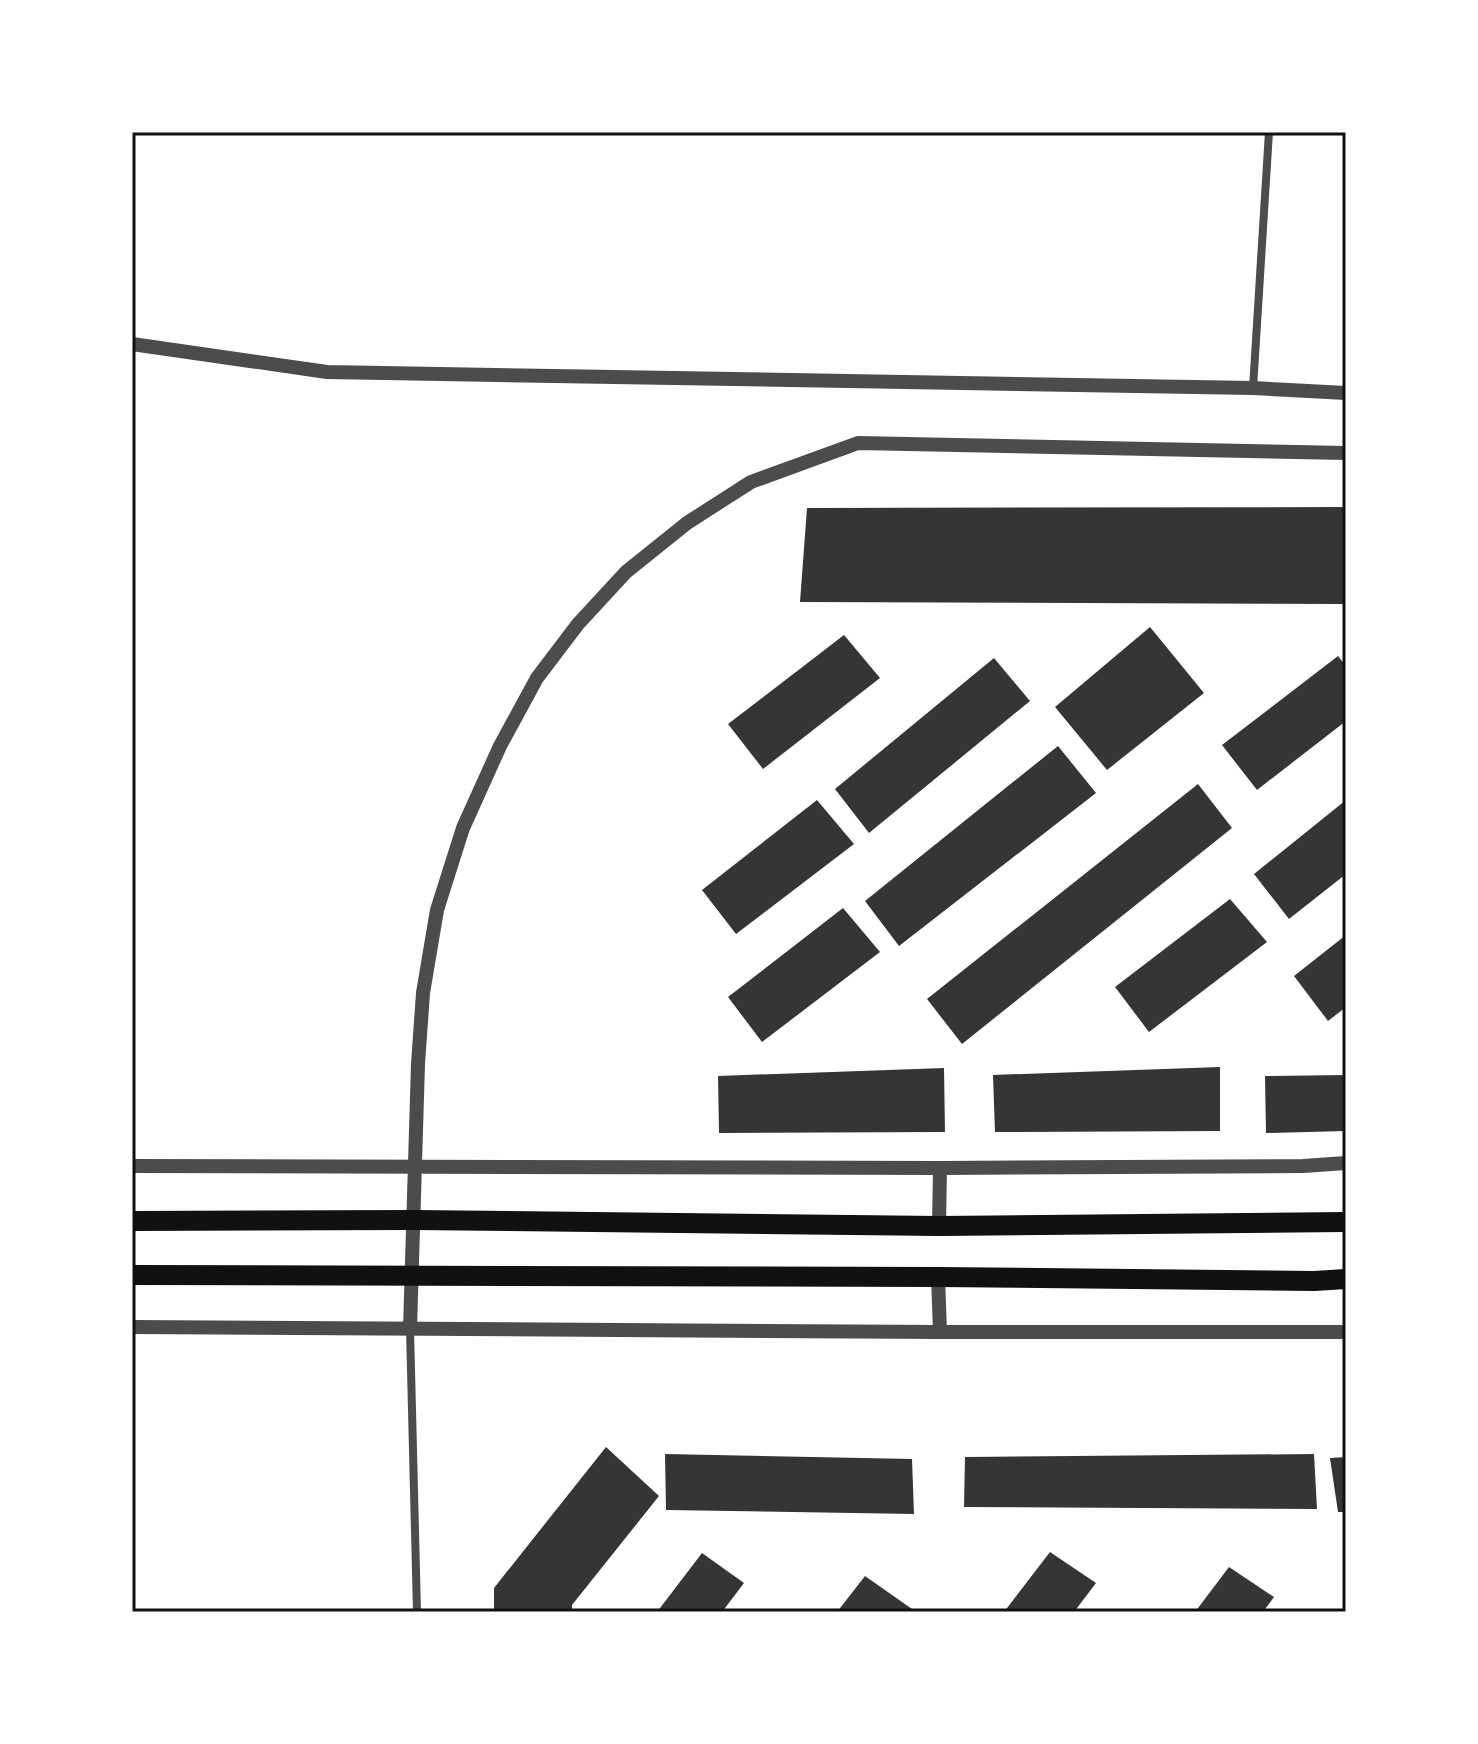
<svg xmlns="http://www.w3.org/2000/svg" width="1478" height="1744" viewBox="0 0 1478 1744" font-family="'PT Sans',sans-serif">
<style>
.building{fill:#353535}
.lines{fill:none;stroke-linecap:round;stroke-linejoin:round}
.minor{stroke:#4c4c4c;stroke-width:8}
.tertiary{stroke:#4c4c4c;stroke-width:14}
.primary{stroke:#111;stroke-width:20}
.neatline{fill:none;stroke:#111;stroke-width:3}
</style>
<rect width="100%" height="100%" fill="#fff"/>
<path class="building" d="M1346,507V604L800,602L807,508Z
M1150,627L1204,693L1107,770L1055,707Z
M844,635L880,678L763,769L728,724Z
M1338,656L1346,666V721L1257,790L1222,745Z
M994,658L1030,701L869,833L835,789Z
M1058,746L1096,793L899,946L865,901Z
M1198,784L1232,828L962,1044L927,999Z
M817,800L854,844L736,934L702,890Z
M1346,800V874L1289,919L1254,874Z
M1230,899L1267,942L1149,1032L1115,987Z
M843,908L880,952L762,1042L728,997Z
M1346,935V1007L1328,1021L1294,976Z
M1220,1067V1131L995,1132L993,1075Z
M944,1068L945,1132L719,1133L718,1076Z
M1346,1075V1131L1266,1133L1265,1076Z
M606,1447L659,1496L572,1605V1612H494V1588Z
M665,1454L912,1459L914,1514L666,1510Z
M1314,1454L1317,1509L964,1507L965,1457Z
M1346,1457V1512H1338L1330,1458Z
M1050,1552L1096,1583L1074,1612H1004Z
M702,1553L744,1583L722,1612H657Z
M1229,1567L1274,1597L1263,1612H1195Z
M865,1576L912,1609L909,1612H837Z"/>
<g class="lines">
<path class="minor" d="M1253,388L1269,132
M410,1329L417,1612"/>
<path class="tertiary" d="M132,344L327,372L1253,388L1346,393
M132,1166L940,1168L1303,1166L1346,1163
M939,1226L940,1168
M938,1277L940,1332
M132,1327L940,1332H1346
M410,1329L418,1064L423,993L437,910L463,828L500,746L537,678L578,624L626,572L687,523L751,482L858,443L1346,453"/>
<path class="primary" d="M132,1221L413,1220L939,1226L1346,1222
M132,1275L938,1277L1314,1281L1346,1279"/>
</g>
<rect width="1478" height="1744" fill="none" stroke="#ffffff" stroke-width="268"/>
<rect x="134" y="134" width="1210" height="1476" class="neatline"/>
</svg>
